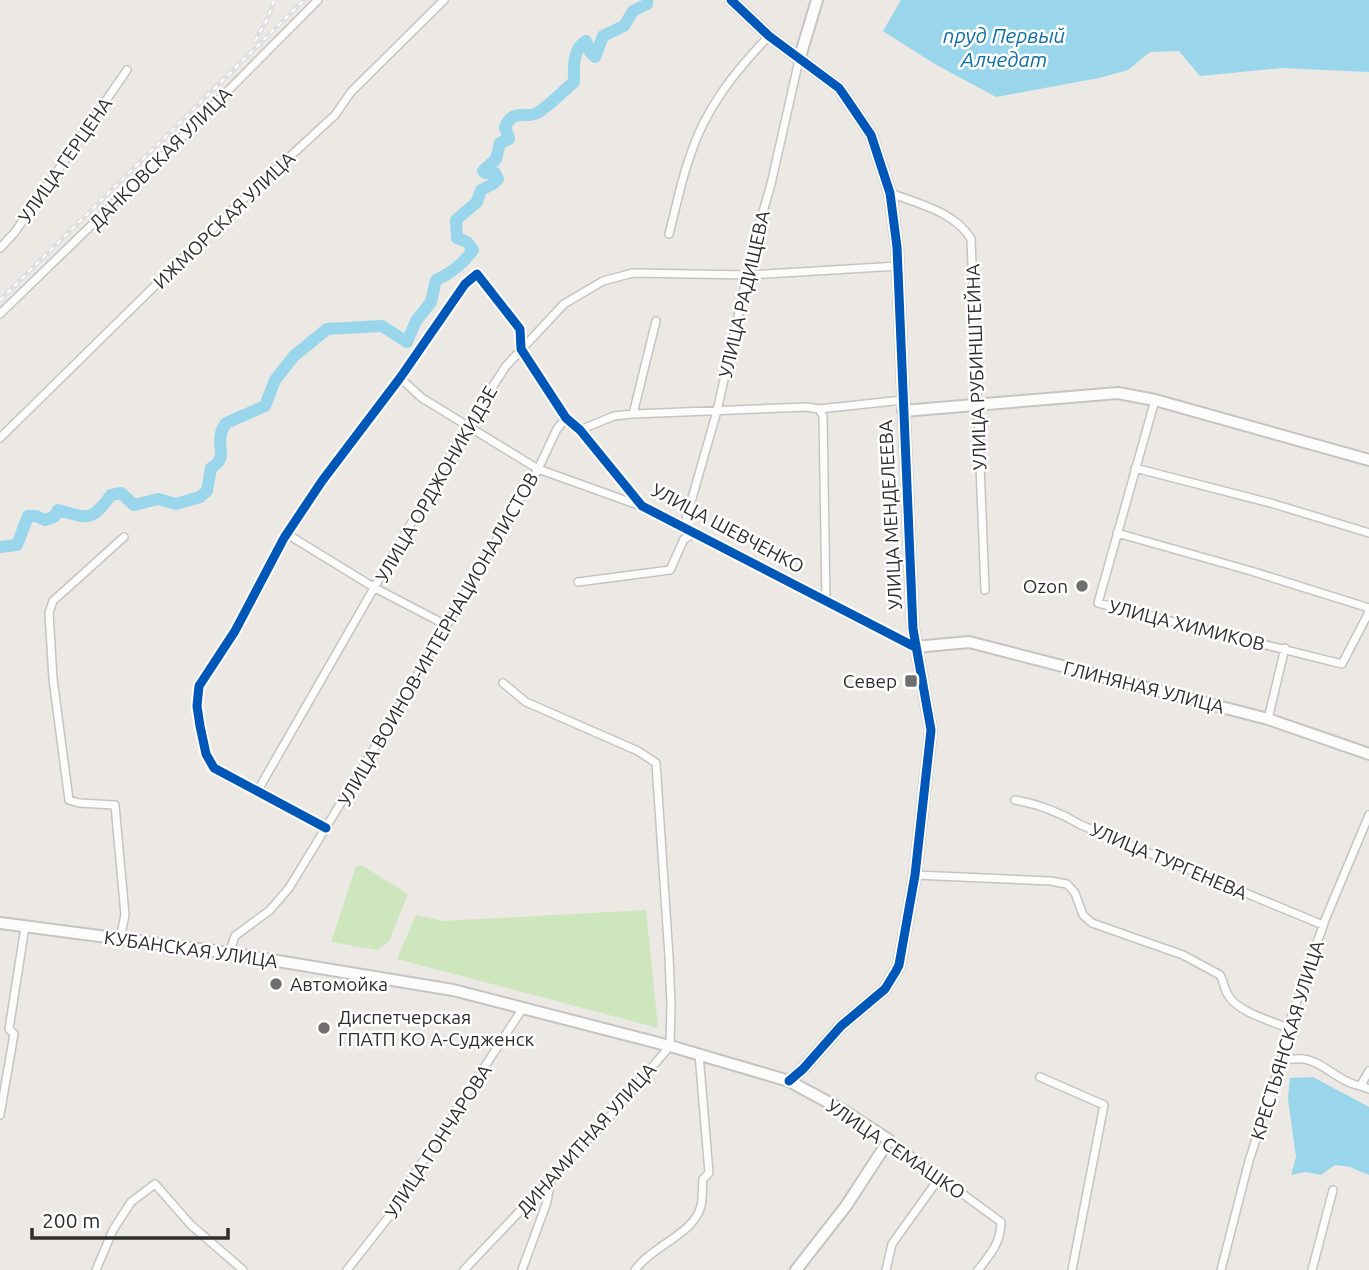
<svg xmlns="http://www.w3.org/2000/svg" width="1369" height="1270" viewBox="0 0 1369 1270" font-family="Ubuntu,sans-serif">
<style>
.green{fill:#cee6be}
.water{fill:#99d6ec}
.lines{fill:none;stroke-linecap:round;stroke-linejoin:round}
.river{stroke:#99d6ec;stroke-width:12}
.street-casing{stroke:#c5c4c5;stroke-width:10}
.secondary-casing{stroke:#c5c4c5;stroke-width:14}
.street{stroke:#fcfcfb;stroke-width:7}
.secondary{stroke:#fcfcfb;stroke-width:10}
.rail-casing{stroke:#dfdfe1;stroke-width:4.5}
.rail{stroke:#fff;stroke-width:2;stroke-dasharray:5;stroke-linecap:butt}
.cycleway-casing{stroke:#fff;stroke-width:13}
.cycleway{stroke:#0057b8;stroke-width:9}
.poi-dot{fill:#706f6e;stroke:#fff;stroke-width:2.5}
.labels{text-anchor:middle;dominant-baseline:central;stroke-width:5;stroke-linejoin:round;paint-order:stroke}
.street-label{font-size:19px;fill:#2e2e2e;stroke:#fff}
.poi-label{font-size:19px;fill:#2e2e2e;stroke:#fff;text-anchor:end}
.water-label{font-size:21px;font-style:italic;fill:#0d6fa3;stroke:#fff}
</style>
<rect width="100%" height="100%" fill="#ece8e4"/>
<path class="green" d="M356,866H363L408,894L389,941L378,950L331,942Z
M646,910L658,1028L397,959L416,915L443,921Z"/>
<path class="water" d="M901,0H1369V72L1282,68L1200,76L1179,51L1150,52L1128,70L1099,78L996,97L933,63L883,31Z
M1313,1077L1369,1107V1175L1350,1167L1335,1165L1321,1175L1305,1172L1291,1175L1296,1157L1288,1099L1290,1078Z"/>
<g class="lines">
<path class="river" d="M0,547L17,545L28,516H36L45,520L54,517L58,510C89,518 90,523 111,495L121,493L134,505L158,499L176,504L200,497L207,491L211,468C232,456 211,445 226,423L265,406L275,380L294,356L327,329L382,326L407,342L416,321L431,302L436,280C452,273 463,264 473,250L467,242L457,238L456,220L477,202L481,190L493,184L498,179L495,173H485L483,171L496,159L500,143L509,139L505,127C515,106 525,121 539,112C551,104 563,91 574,82C574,68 572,49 586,41L590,52L595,57L603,36L624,26L633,11L647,4V0"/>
<defs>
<path id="street" d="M890,193C919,204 955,212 971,239L985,590
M669,234C676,208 681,181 690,156C705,109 735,71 769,36
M0,248L15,232L127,70
M0,314L175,144L318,0
M400,378L422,398L538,469L641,506
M1155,400L1098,603L1342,664L1369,612
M819,409L823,416L826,600
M633,414L656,321
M580,430L614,416L633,414L807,407L819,409L903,400
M0,438L233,209L335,115L351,92L444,0
M1135,468L1274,504L1369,533
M684,526L717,411L755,240L771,184L799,60
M1117,533L1251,571L1369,608
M287,534L375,588L446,625
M578,582L670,570L684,539L696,533
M1268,719L1285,648
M258,790L467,426L506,366L564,304L603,281L633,273L748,275L898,266
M1015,800C1038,804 1061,813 1081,825L1323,925
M326,828L214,768L206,754L200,726L197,706L199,686L235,631L284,538L322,481L400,378L465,284L477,274L520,329L521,349L566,418L580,430L642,506L915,647
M915,875L1050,881L1067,884L1075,893L1083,915L1092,923L1183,955L1220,975C1224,982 1224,989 1228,995C1237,1012 1274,1022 1291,1029
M120,939L125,915L115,805L79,803L69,800L53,679L49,613L53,601L124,537
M229,953L235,936L270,910L289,888L375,747L538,469L557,429L566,418
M1281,1060C1288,1060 1296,1058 1303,1059C1319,1060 1337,1079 1353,1084C1359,1086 1363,1086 1369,1089
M1040,1077L1104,1105L1072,1270
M1361,1085L1369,1071
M0,1115L14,1034L9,1029L25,927
M889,1140L1001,1222C1001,1242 991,1254 978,1270
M96,1270L113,1230L131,1202L155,1184L191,1225L243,1270
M347,1270L398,1205L406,1187L523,1008
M464,1270L613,1113L670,1046L671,1005L669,957L656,763L638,751L526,702L503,683
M522,1270L547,1202L551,1179
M635,1270C652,1246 694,1234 701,1206C703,1198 702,1187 703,1179L709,1173L699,1054
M886,1270L892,1244L940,1177
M1221,1270L1249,1161L1291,1029V1018L1325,920L1369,815
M1312,1270L1333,1190"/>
<path id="secondary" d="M731,0L769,36L839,88L846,98L871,135L890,193L897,247L913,629L931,730L915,875L899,965L896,971L885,989L841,1026L803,1069L789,1081
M799,60L817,0
M903,411L1118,393L1155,400L1369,460
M915,647L969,642L1268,719L1369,754
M0,923L229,953L453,990L670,1046L789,1081L846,1112L889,1140L846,1206L796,1270"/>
</defs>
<use href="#street" class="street-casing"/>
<use href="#secondary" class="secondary-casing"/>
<use href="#street" class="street"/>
<use href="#secondary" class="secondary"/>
<defs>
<path id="rail" d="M255,41L268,18L274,0
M0,300L304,0"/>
</defs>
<use href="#rail" class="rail-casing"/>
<use href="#rail" class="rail"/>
<defs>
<path id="cycleway" d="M731,0L769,36L839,88L846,98L871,135L890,193L897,247L913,629L931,730L915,875L899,965L896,971L885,989L841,1026L803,1069L789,1081
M326,828L214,768L206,754L200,726L197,706L199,686L235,631L284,538L322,481L400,378L465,284L477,274L520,329L521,349L566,418L580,430L642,506L915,647"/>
</defs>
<use href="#cycleway" class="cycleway-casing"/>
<use href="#cycleway" class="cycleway"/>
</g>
<g class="poi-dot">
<circle cx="1082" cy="586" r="7"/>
<rect x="904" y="674" width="14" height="14" rx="3.5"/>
<circle cx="276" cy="984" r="7"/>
<circle cx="324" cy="1028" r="7"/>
</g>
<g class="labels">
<g class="street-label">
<text transform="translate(160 158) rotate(-45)">ДАНКОВСКАЯ УЛИЦА</text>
<text transform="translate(65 160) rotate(-55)">УЛИЦА ГЕРЦЕНА</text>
<text transform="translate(224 220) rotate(-44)">ИЖМОРСКАЯ УЛИЦА</text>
<text transform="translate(744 294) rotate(-77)">УЛИЦА РАДИЩЕВА</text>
<text transform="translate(976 367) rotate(-92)">УЛИЦА РУБИНШТЕЙНА</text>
<text transform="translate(436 484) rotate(-60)">УЛИЦА ОРДЖОНИКИДЗЕ</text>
<text transform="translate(890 515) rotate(-93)">УЛИЦА МЕНДЕЛЕЕВА</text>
<text transform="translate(728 528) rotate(28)">УЛИЦА ШЕВЧЕНКО</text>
<text transform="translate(1187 625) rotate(14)">УЛИЦА ХИМИКОВ</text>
<text transform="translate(438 639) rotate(-60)">УЛИЦА ВОИНОВ-ИНТЕРНАЦИОНАЛИСТОВ</text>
<text transform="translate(1144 687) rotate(14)">ГЛИНЯНАЯ УЛИЦА</text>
<text transform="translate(1169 861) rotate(23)">УЛИЦА ТУРГЕНЕВА</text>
<text transform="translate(191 949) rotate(8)">КУБАНСКАЯ УЛИЦА</text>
<text transform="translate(1287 1040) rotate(-73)">КРЕСТЬЯНСКАЯ УЛИЦА</text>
<text transform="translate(586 1139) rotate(-48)">ДИНАМИТНАЯ УЛИЦА</text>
<text transform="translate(438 1141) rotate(-57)">УЛИЦА ГОНЧАРОВА</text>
<text transform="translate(896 1149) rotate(34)">УЛИЦА СЕМАШКО</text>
</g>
<g class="poi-label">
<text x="1068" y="586">Ozon</text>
<text x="897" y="681">Север</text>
<text x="290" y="984" text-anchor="start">Автомойка</text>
<text x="338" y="1017" text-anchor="start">Диспетчерская<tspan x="338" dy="22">ГПАТП КО А-Судженск</tspan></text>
</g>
<g class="water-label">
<text x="1004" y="35">пруд Первый<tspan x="1004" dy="24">Алчедат</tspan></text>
</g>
</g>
<path d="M32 1228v10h196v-10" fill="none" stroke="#2e2e2e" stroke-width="3.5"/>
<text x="42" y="1228" font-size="21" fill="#2e2e2e" stroke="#ffffff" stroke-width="5" paint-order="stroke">200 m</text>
</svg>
